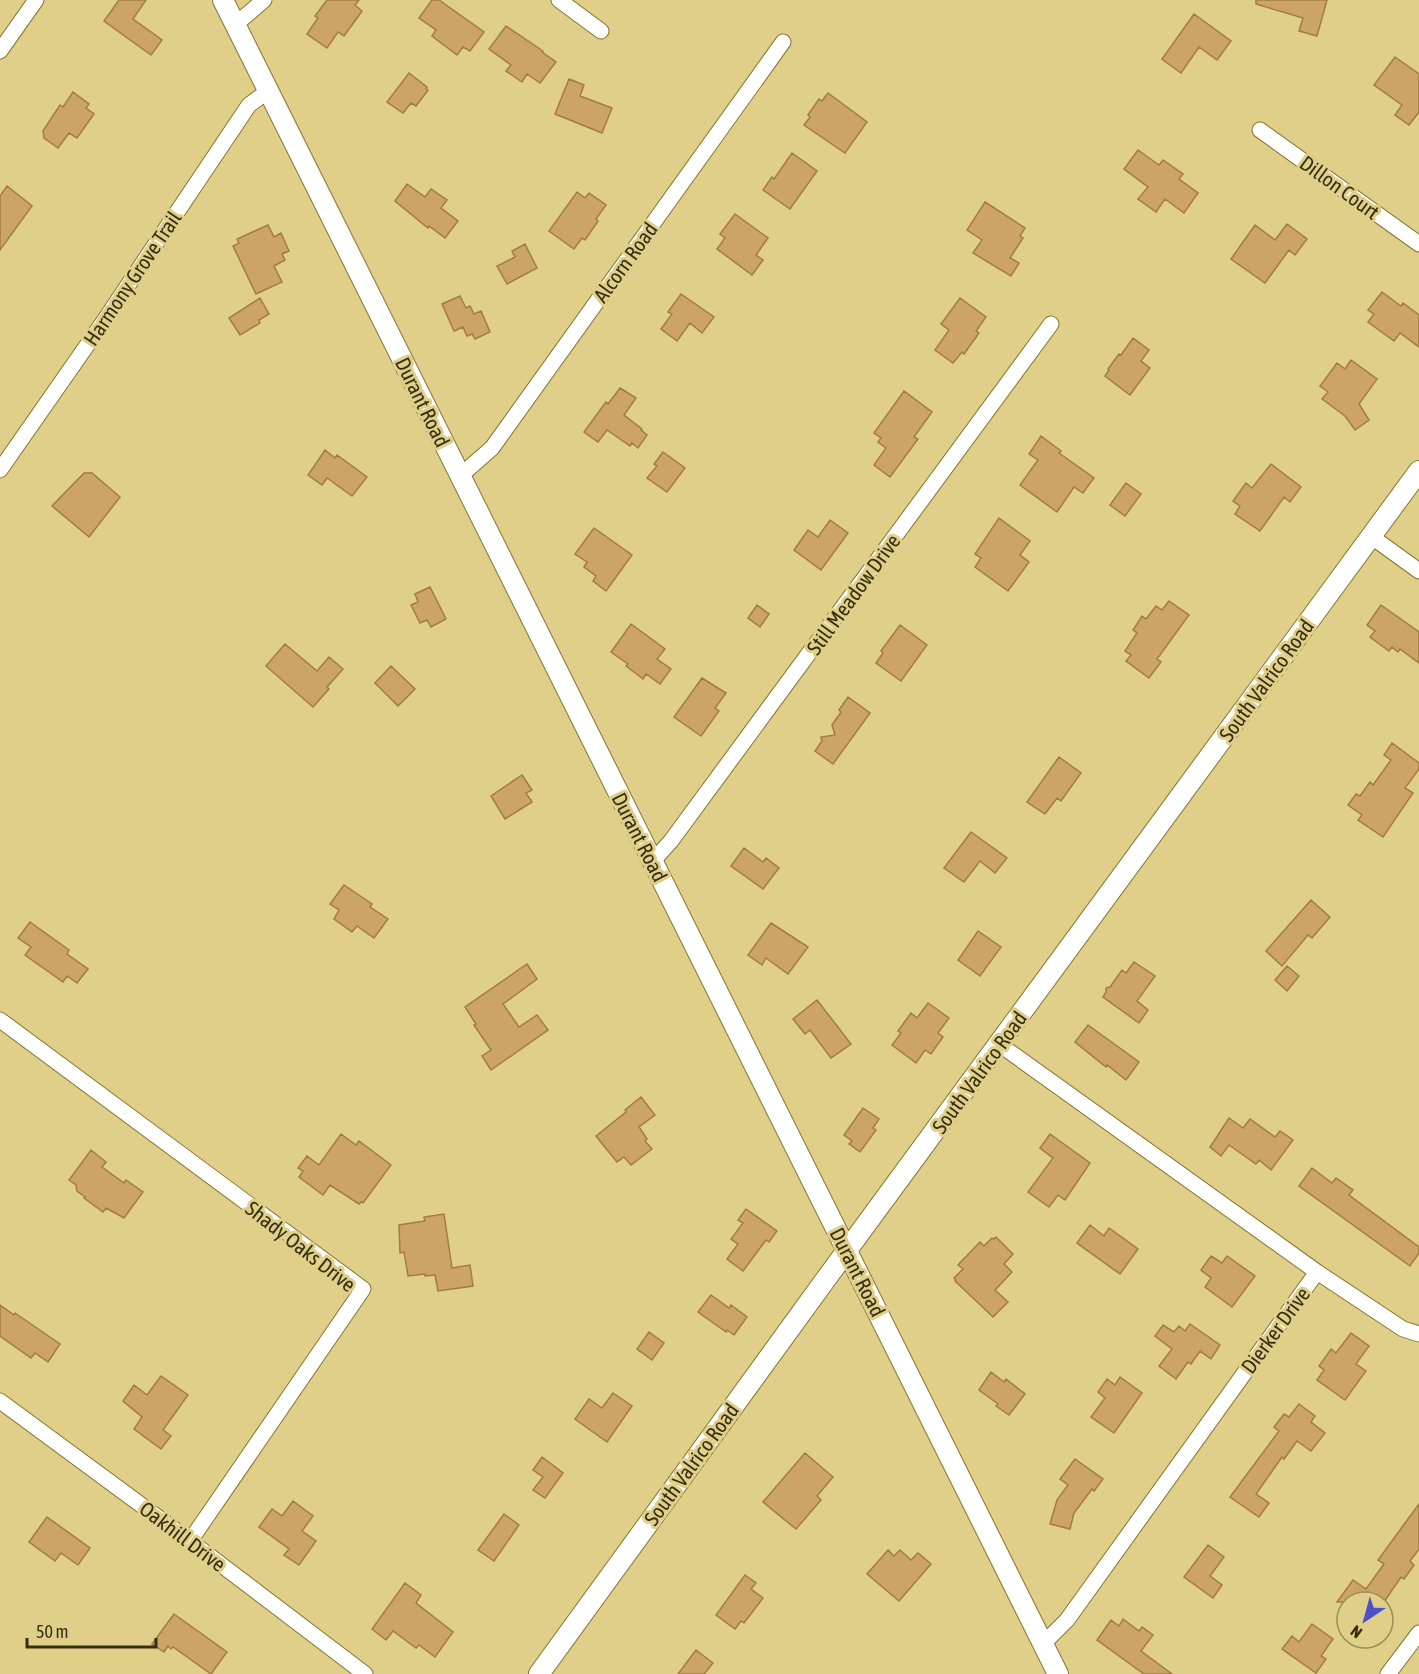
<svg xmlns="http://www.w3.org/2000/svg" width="1419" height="1674" viewBox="0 0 1419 1674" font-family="'Asap Condensed',sans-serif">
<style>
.building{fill:#cca468;stroke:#a27c40;stroke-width:1.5}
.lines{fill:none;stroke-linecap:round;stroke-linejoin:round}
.minor-casing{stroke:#84752f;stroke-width:17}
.tertiary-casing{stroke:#84752f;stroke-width:22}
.minor{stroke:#fff;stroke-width:15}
.tertiary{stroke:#fff;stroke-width:20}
.labels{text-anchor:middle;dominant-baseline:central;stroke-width:6;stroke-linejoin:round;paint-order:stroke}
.street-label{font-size:21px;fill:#352e11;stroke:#dfcf89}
</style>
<rect width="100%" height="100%" fill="#dfcf89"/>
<path class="building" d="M119,0H146L133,19L162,40L151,55L104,21Z
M327,0H359L355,5L362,11L344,36L338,32L327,48L307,34L318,18L315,16Z
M432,0H439L484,32L470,51L463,47L457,55L432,36L436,30L419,18Z
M1256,0H1327L1317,36L1299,31L1303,18L1256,4Z
M1194,14L1231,41L1217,60L1199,47L1181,73L1162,59Z
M506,26L543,51L542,52L556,62L540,83L527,74L522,82L506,71L511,65L489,49Z
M1395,57L1419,74V112L1409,125L1395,115L1402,105L1374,85Z
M409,73L427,87L426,88L428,90L416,106L411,103L403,113L387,102Z
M569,79L584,85L580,96L612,108L602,133L555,114Z
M73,92L89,104L86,108L94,114L77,138L69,133L58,148L44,138L43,131L60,105L63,107Z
M828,93L867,122L845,153L804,125L810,117L808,115L819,99L822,101Z
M1138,150L1159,165L1163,160L1183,174L1179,179L1198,193L1184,213L1165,199L1156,212L1138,199L1148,187L1124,169Z
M792,153L817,171L790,209L763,190L772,177L774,179Z
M407,184L425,197L431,189L447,200L441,208L458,221L445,238L429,226L428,228L395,201Z
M7,186L32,206L0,250V196Z
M577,192L585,198L589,193L606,205L596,219L598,221L585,240L582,238L574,249L549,231Z
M985,202L1025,228L1020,236L1023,238L1010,258L1019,263L1011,276L973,253L982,240L967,230Z
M735,214L768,238L756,255L763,260L752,275L717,249L725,238L720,234Z
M1287,224L1307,239L1295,255L1289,250L1265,283L1231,259L1255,225L1275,240Z
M268,225L274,237L281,233L289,251L282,254L285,260L274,266L282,282L256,294L233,246L239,243L237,239Z
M525,244L537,268L507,284L497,266L515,257L512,251Z
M1382,292L1401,306L1403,303L1419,315V347L1400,333L1394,341L1368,322L1374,314L1368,310Z
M681,294L714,317L702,333L690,323L677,341L661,329L672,314L668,312Z
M460,296L466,308L470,306L474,314L481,311L490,332L475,339L472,334L467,336L463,327L454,331L442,304Z
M260,298L269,314L259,320L260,323L240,335L229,318Z
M960,298L986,317L976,331L979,333L964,354L962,352L953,363L935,350L949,330L941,324Z
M1133,338L1149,350L1141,361L1150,368L1130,395L1105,376L1109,370L1108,369L1119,354L1121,355Z
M1351,360L1377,379L1359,404L1369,420L1355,430L1345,416L1322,399L1328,392L1320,386L1337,363L1345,369Z
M620,388L636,398L624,415L642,429L641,430L647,435L638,448L632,443L630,446L607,430L598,442L584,432L606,402L608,404Z
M904,391L932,412L914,437L918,439L890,477L874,465L886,448L878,442L881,438L874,433Z
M1041,436L1061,451L1059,453L1094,478L1083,493L1074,487L1057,512L1020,485L1038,460L1029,454Z
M325,450L335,458L337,455L367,477L352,496L327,478L322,485L308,475Z
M663,452L685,468L667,492L647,478L657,466L654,464Z
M1271,464L1301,487L1290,502L1284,497L1260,531L1235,514L1240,506L1233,501L1246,483L1252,488Z
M84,473H92L120,497L89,537L52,506Z
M1126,483L1141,494L1125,516L1110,505Z
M999,518L1030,541L1020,555L1029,562L1008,591L975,567L981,558L975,554Z
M830,520L848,533L821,570L794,550L808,530L818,537Z
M594,528L632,555L606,591L593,581L596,576L584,567L587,562L575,554Z
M430,587L446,619L431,627L427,620L420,623L411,605L418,602L415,594Z
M1169,601L1189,615L1157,659L1161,662L1149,678L1126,661L1131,655L1125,651L1137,633L1133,630L1142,616L1146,619L1156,606L1162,610Z
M757,605L769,614L760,627L748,618Z
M1381,605L1419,632V663L1400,649L1398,652L1392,647L1389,651L1370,637L1375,631L1367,625Z
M631,624L665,649L657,659L671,669L660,684L646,674L643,679L626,666L628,664L611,652Z
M900,625L927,645L901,681L876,663L883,653L881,651Z
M285,644L317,671L329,657L343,669L327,687L329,689L313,707L266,666Z
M391,666L415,689L398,706L375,683Z
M702,678L726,693L715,708L719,711L701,736L674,717Z
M848,697L870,713L833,764L815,751L822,741L821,737L835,735L832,725L841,712L839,710Z
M1392,743L1419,763V769L1405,788L1413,793L1383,837L1358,820L1362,815L1348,805L1356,794L1360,796L1370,782L1373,785L1391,760L1384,755Z
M1059,757L1081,773L1061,801L1057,798L1045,814L1027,802Z
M522,775L532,790L526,793L532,802L505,819L491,796Z
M971,832L1007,858L995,873L980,861L964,882L944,868Z
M744,848L763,862L766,858L779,868L763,889L731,866Z
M344,885L372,904L370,907L388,919L374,938L357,926L352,932L334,919L339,910L330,904Z
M1311,900L1330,917L1312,938L1308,935L1282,966L1266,951Z
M30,922L69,950L67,954L88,969L77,983L67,976L63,982L25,955L31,947L18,938Z
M771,923L808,947L788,974L766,958L762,965L748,955Z
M978,931L1001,947L980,976L958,960Z
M1134,962L1155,976L1137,1001L1148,1010L1139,1023L1103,997L1106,992V988L1110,987L1122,970L1126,973Z
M527,964L537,979L503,1004L519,1027L537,1015L548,1030L491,1070L482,1056L491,1050L474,1025L476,1024L465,1007Z
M1287,966L1299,976L1287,991L1275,980Z
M817,1000L851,1044L831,1058L810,1030L805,1034L793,1019Z
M928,1003L949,1018L938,1033L943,1037L931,1054L925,1050L916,1063L892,1045L901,1033L898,1031L911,1013L917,1018Z
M1088,1025L1139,1062L1126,1080L1107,1065L1106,1067L1075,1042Z
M641,1097L655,1115L639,1127L647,1139L645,1141L652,1149L631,1165L624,1157L617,1162L596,1136L626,1112L625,1110Z
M863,1108L879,1119L873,1128L876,1130L860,1152L849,1144L852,1141L844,1135Z
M1229,1118L1243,1128L1250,1119L1275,1137L1280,1131L1293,1140L1271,1170L1259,1160L1256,1164L1229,1145L1221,1156L1210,1147Z
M341,1134L356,1145L359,1141L391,1165L363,1203L361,1202L359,1204L330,1185L323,1195L299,1177L303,1171L298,1168L307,1156L319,1165Z
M1050,1134L1090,1163L1065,1200L1058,1195L1049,1207L1028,1192L1053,1158L1040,1148Z
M91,1150L106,1162L102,1167L124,1183L126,1180L143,1192L124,1218L106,1208L103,1212L84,1198L85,1197L77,1191L76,1185L69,1180Z
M1312,1168L1332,1183L1336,1178L1353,1190L1349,1195L1419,1247V1253L1410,1266L1299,1186Z
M746,1209L777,1231L769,1242L766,1240L743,1271L727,1259L738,1244L731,1239L743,1223L738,1220Z
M444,1214L452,1268L470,1265L473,1286L438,1291L435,1275L425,1276V1274L408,1276L404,1252L400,1253L399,1225L425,1221L424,1217Z
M1090,1225L1104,1236L1109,1228L1138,1249L1120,1274L1077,1243Z
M996,1237L1013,1254L1004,1264L1012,1272L995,1290L1008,1302L993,1317L955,1281L956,1280L954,1278L963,1269L958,1265L980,1242L984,1246L992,1238L994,1239Z
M1211,1256L1222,1263L1227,1256L1255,1276L1232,1307L1205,1287L1211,1278L1201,1270Z
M711,1295L729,1308L731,1305L747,1317L734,1335L727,1330L726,1332L698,1312Z
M0,1305L14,1315L15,1313L60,1344L48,1362L35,1353L31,1358L0,1336Z
M1190,1324L1220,1345L1211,1359L1200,1351L1191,1364L1188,1362L1176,1379L1159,1366L1172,1349L1155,1336L1163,1325L1174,1332L1179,1326L1185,1331Z
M649,1332L664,1343L652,1360L637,1349Z
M1351,1333L1369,1346L1356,1364L1366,1371L1345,1400L1317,1380L1324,1370L1319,1366L1331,1349L1336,1353Z
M991,1372L1004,1382L1006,1379L1025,1394L1009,1415L996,1406L998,1404L979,1390Z
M161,1376L188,1395L163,1430L171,1436L161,1449L134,1429L142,1417L123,1401L134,1385L147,1395Z
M1120,1377L1142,1393L1114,1433L1091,1417L1105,1398L1098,1392L1107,1379L1115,1385Z
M613,1393L632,1406L607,1442L575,1419L589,1399L602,1408Z
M1299,1404L1315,1416L1311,1422L1325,1433L1311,1451L1297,1441L1284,1459L1282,1457L1256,1494L1269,1503L1259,1517L1230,1497L1279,1431L1274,1427L1284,1414L1289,1417Z
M805,1453L833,1477L817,1496L821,1500L796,1529L763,1502Z
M542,1457L563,1473L545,1498L533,1490L543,1477L533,1470Z
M1075,1459L1103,1479L1094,1491L1092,1489L1074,1513L1070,1529L1050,1524L1057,1500L1068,1485L1060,1479Z
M293,1501L313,1516L302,1531L316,1541L299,1565L284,1555L289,1549L259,1527L272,1509L282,1516Z
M1419,1504V1549L1410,1561L1414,1565L1404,1579L1401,1577L1384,1602H1337L1353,1580L1366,1589L1384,1564L1378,1560Z
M504,1514L519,1525L494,1561L478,1550Z
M47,1517L90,1548L78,1565L61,1553L55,1561L29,1542Z
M1208,1545L1224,1557L1210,1576L1222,1585L1213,1598L1184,1577Z
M888,1550L894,1556L900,1550L911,1560L918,1553L931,1564L899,1601L867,1574Z
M745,1575L756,1583L751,1589L763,1598L744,1623L741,1621L735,1629L716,1615Z
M405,1583L421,1595L416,1603L453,1632L435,1657L419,1645L416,1648L393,1631L386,1640L372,1629Z
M174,1614L227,1652L211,1674L173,1647L171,1649L168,1646L164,1652L152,1644Z
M1123,1619L1139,1631L1142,1627L1153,1635L1141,1651L1172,1674H1144L1097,1640L1111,1620L1119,1626Z
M1312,1624L1333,1639L1321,1656L1326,1659L1316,1673L1282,1649L1292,1636L1299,1642Z
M696,1650L713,1663L704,1674H678Z"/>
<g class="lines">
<defs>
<path id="minor" d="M559,0L601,31
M235,25L264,0
M0,51L36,0
M1260,130L1419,244
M0,470L104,321L249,105L268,91
M460,476L492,448L783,42
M1372,537L1419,571
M652,862L671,841L1051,324
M0,1020L363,1289L190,1541
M999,1044L1317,1272L1403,1329L1419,1334
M0,1401L190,1541L365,1674
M1043,1644L1067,1620L1317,1272
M1388,1674L1419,1633"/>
<path id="tertiary" d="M223,0L1058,1674
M539,1674L823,1283L1419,471"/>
</defs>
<use href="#minor" class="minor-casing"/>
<use href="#tertiary" class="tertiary-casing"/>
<use href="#minor" class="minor"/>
<use href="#tertiary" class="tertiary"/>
</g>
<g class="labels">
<g class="street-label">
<text transform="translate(1340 187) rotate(36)">Dillon Court</text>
<text transform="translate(625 262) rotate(-54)">Alcorn Road</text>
<text transform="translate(132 278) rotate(-56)">Harmony Grove Trail</text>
<text transform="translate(423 402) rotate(64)">Durant Road</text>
<text transform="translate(853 594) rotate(-54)">Still Meadow Drive</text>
<text transform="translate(1266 680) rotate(-54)">South Valrico Road</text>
<text transform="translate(640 837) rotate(63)">Durant Road</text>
<text transform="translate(979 1072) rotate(-54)">South Valrico Road</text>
<text transform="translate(301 1246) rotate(38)">Shady Oaks Drive</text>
<text transform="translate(858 1272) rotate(63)">Durant Road</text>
<text transform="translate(1275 1330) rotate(-54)">Dierker Drive</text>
<text transform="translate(691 1464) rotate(-54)">South Valrico Road</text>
<text transform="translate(183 1536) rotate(37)">Oakhill Drive</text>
</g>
</g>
<g transform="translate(1365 1620) rotate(216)"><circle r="28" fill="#dfcf89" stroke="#9b8f59" stroke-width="1.5"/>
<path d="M0-4.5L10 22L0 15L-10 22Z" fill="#4f51c7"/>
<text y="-9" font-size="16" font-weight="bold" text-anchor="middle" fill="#352e11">N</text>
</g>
<path d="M27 1638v9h129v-9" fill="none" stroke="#352e11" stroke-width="3"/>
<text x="36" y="1638" font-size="18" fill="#352e11" stroke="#dfcf89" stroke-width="4.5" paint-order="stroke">50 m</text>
</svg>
